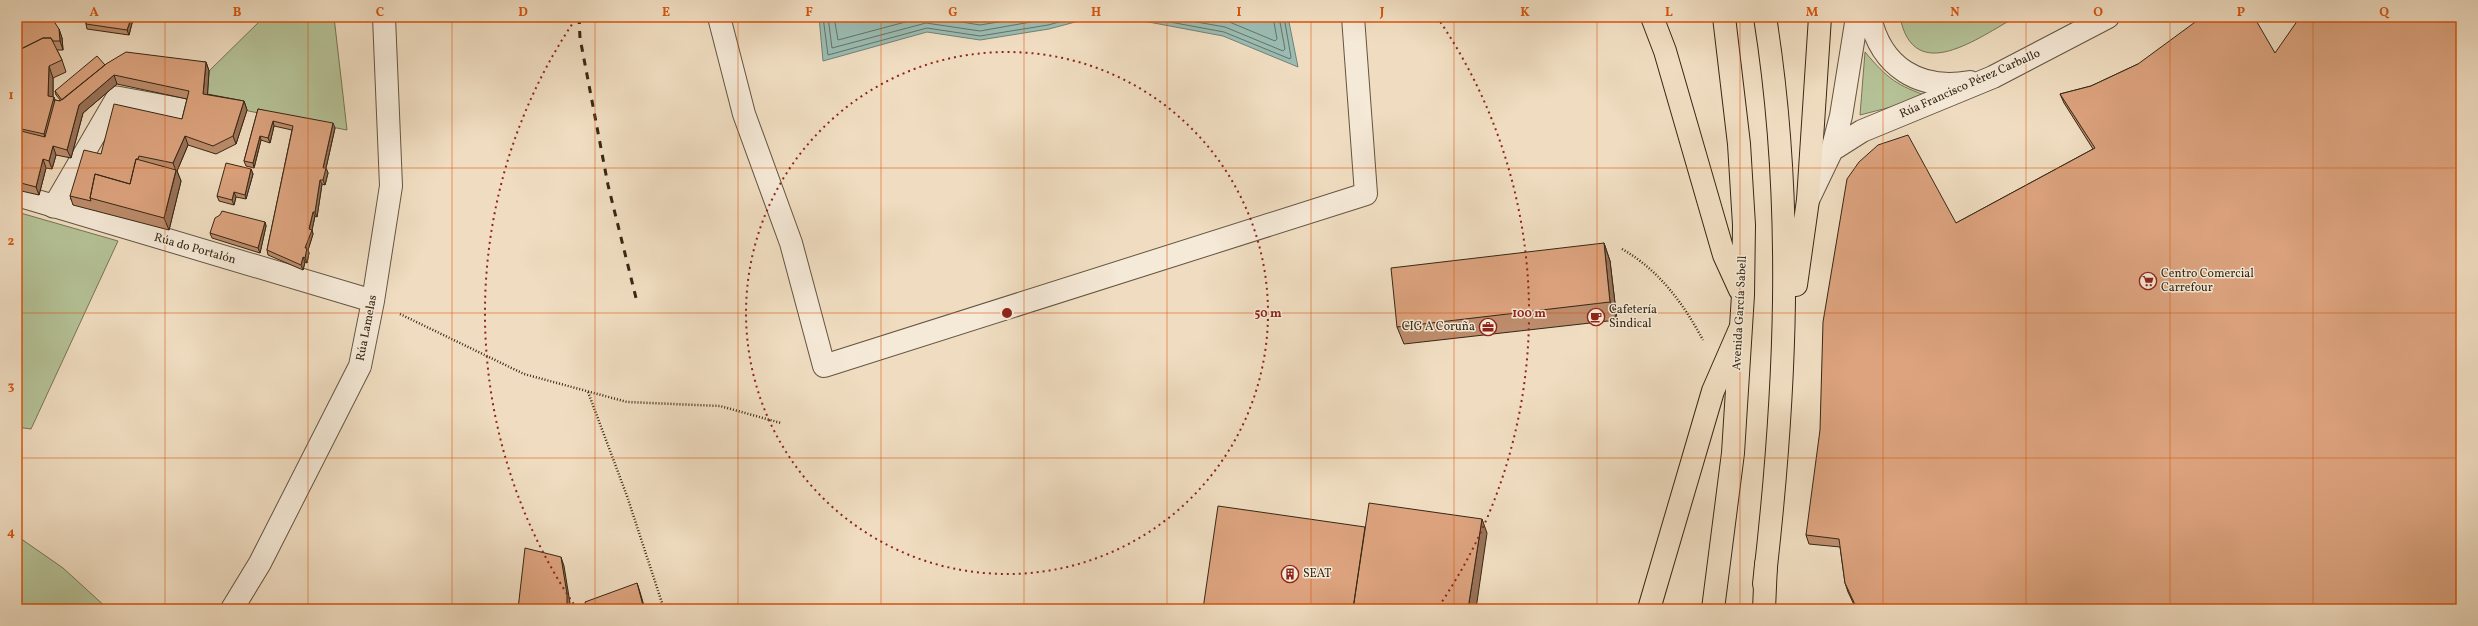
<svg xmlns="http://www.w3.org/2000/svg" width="2478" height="626" viewBox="0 0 2478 626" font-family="Vollkorn,serif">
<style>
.green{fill:#b5c297;stroke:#767556}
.water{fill:#9abcb3;stroke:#728174}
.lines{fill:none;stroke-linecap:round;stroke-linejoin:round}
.shore{stroke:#687264;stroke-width:1}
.lane-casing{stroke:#645540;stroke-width:23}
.street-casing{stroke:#645540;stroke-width:24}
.primary-casing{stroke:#362815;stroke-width:24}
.highway-casing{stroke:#362815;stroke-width:24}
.path{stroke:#362815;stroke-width:2.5;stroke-dasharray:1 2;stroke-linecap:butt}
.lane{stroke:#f5e9d7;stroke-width:21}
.street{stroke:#f5e9d7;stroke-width:22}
.primary{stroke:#f0ddc1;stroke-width:22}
.highway{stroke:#f0ddc1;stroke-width:22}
.rail{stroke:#362815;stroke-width:3;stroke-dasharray:7 7;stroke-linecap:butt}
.wall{fill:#bd8c6c;stroke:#362815}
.shaded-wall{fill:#9a7258;stroke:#362815}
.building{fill:#dca37e;stroke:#362815}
.grid{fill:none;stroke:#d6540d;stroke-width:1;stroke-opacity:0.55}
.ring{fill:none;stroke:#8f2418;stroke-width:2;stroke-dasharray:2 4}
.labels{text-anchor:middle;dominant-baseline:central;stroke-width:3;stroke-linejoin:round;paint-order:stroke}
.street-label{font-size:12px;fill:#362815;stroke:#f5e9d7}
.poi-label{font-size:12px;fill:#362815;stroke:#f5e9d7;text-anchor:start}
.centre{fill:#8f2418;stroke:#f5e9d7;stroke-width:2}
.ring-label{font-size:12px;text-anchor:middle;font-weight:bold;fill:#8f2418;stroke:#f5e9d7;stroke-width:3;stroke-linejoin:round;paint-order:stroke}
.neatline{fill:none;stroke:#d6540d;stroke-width:1.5}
.grid-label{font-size:13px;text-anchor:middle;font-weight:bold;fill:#d6540d}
</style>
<rect width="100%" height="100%" fill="#f0ddc1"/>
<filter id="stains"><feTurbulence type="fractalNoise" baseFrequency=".005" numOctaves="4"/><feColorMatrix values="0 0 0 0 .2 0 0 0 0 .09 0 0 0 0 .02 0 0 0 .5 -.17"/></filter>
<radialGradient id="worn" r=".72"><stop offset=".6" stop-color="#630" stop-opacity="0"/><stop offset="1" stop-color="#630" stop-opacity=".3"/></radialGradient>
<path class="green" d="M264,17H334L347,130L207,103L209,71Z
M1900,17H2016C1979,37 1914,87 1900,17Z
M1865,52C1888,79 1896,85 1930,97L1860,115Z
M17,212L118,241L31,429L17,427Z
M17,536L63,568L108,609H17Z"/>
<path class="water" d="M819,17H1094L1049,29L980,40L927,32L823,61Z
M1122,17H1288L1298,67L1223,36Z"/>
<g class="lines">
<path class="shore" d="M823,17L828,55L927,28L980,36L1048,25L1078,17
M828,17L832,48L926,23L980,31L1059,17
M834,17L838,40L924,17
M931,17L980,25L1029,17
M1143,17L1224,32L1290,59L1291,57L1284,17
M1168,17L1225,27L1283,51L1285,49L1279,17
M1198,17L1227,21L1275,41L1277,39L1273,17"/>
<defs>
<path id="lane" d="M53,207L117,97L182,109"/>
<path id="street" d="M719,17L744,114L791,243L824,366L1366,194L1353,17
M1870,17C1881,67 1919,91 1970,82
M1832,150L1862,131L1993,77L2108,17
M17,195L373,301
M1808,200L1832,150L1841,116L1857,17
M232,609L260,563L360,366L373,301L391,186L384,17"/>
<path id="primary" d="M1652,17L1665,51L1724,255L1740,290
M1796,285L1808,200L1820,17
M1764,584C1786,395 1795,205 1765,17
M1713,609L1733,453L1743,295L1744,225L1739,144L1724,17"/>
<path id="highway" d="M1649,609L1713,391L1740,329
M1764,609L1766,564"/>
</defs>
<use href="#lane" class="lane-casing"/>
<use href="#street" class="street-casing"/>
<use href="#primary" class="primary-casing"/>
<use href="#highway" class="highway-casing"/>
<path class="path" d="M1622,249C1659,270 1683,303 1703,340
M400,314L524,374L627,402L720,406L781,423
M588,392L627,496L664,609"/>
<use href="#lane" class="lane"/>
<use href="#street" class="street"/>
<use href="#primary" class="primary"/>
<use href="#highway" class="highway"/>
<path class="rail" d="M579,17L580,38L608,185L637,302"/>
</g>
<path class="wall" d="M17,17L19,21L32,20L59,29L62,38L63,50H57L62,60L66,72L53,78V97L55,100L61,101L56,95L55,91L105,65L206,62L209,71L207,94L244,101L247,110L236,144L216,154L188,145L177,171L181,181L169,230L73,205L70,196L101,154L182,119L187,99L117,84L83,113L71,158L56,155L52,169L46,168L39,195L17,190Z
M87,17H139L132,23L129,35L87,29L86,24Z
M2138,64L2461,609H1856L1848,592L1845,583L1840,547L1809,544L1806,535L1956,223L2093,149L2064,103L2060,94L2091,86Z
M258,109L335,128L326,168L328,173L325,185L322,184L317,217L315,216L312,230L313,234L308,250L309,253L307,263L305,262L303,270L268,255L267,250L292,130L274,126L270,143L261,140L254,168L246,166L244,161Z
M251,169L253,174L246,199L236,197L234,205L219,201L217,196Z
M265,222L266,226L260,253L212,238L210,233Z
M1604,243L1610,261L1617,320L1404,344L1397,327Z"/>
<path class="shaded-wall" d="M130,17H139L132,23L129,35L127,30L131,19Z
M59,29L62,38L63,50L60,41Z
M206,62L209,71L207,102L203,94Z
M49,66L53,78V101L54,97L58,109L48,146L44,134L48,96Z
M114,75L117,84L83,113L71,158L67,150L79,105Z
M244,101L247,110L236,144L233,136Z
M273,121L274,126L270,143L268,138Z
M333,123L335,128L326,168L328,173L325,185L323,180V168Z
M185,136L188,145L177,171L181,181L169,230L164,218L176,171L173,163Z
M260,136L261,140L254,168L253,163Z
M53,146L56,155L52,169L49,161Z
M43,159L46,168L39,195L36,187Z
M251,169L253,174L246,199L245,195Z
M320,180L322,184L317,217L315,212Z
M234,192L236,197L234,205L232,200Z
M313,212L315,216L312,230L313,234L308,250L309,253L307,263L305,258V248Z
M265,222L266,226L260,253L258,248Z
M1604,243L1610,261L1617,320L1610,302Z
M303,257L305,262L303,270L301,265Z
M1482,519L1487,533L1476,609H1468Z
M561,557L564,566L570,603V609H567Z
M637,583L640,592L645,609H644Z"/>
<path class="building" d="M17,17L19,21L28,17H30L32,20L34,17H51L59,29L60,41H53L51,38H43L17,51V32L18,31L17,29Z
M87,17H123L131,19L127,30L86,24Z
M2202,17H2254L2275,53L2300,17H2461V609H1857L1845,583L1839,539L1806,535L1820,430L1823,322L1847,179L1859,162L1878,145L1908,135L1956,223L2095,148L2060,94L2091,86L2138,64Z
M43,38H51L62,60L49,66L48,96L54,97L44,134L17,128V51Z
M126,52L206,62L203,94L244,101L233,136L213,146L185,136L173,163L139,156L138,159H136L130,184L95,174L90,198L91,201L70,196L84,150L101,154L114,104L182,119L189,91L114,75L79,105L67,150L53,146L49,161L43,159L36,187L17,182V130L45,137L55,100L60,101L106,64Z
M97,56L105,65L62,100L55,91Z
M258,109L333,123L323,168H326L323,180H320L315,212H313L309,229L312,230L305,248H307L305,258L303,257L301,265L267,250L293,126L273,121L268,138L260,136L253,163L244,161Z
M136,159L176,170L164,218L90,198L95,174L130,184Z
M226,163L251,169L245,195L234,192L232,200L217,196Z
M222,211L265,222L258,248L210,233L215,218L220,215Z
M1604,243L1610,302L1397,327L1391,268Z
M1369,503L1482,519L1468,609H1353Z
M1218,506L1365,527L1353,609H1203Z
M525,548L561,557L567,594V609H518Z
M637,583L644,609H587L585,602Z"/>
<path class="grid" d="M165,17V609M308,17V609M452,17V609M595,17V609M738,17V609M881,17V609M1024,17V609M1167,17V609M1311,17V609M1454,17V609M1597,17V609M1740,17V609M1883,17V609M2026,17V609M2170,17V609M2313,17V609M17,168H2461M17,313H2461M17,458H2461"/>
<g class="ring">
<circle cx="1007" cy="313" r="261"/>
<path d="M577 609A522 522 0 0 1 577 17M1437 17A522 522 0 0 1 1437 609"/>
</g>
<defs>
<symbol id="supermarket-ring" viewBox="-11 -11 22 22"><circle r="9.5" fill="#f5e9d7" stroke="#8f2418" stroke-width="1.5"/><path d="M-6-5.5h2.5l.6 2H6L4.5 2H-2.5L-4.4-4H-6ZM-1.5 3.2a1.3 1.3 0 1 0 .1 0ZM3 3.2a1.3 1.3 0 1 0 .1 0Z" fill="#8f2418"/></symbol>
<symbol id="cafe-ring" viewBox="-11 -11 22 22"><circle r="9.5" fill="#f5e9d7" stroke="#8f2418" stroke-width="1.5"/><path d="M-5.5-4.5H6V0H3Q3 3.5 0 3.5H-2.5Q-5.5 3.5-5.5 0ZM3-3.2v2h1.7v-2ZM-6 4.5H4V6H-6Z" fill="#8f2418"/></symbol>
<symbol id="office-ring" viewBox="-11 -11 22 22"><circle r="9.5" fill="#f5e9d7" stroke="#8f2418" stroke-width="1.5"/><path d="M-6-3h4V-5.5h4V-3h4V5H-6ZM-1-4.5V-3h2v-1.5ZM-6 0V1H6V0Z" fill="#8f2418"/></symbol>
<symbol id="building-ring" viewBox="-11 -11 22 22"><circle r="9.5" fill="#f5e9d7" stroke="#8f2418" stroke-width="1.5"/><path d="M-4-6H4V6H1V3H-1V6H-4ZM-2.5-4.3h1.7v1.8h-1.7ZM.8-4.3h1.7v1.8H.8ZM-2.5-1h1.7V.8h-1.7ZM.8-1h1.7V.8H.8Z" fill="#8f2418"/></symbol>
</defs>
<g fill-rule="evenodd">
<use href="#supermarket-ring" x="2138" y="271" width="20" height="20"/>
<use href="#cafe-ring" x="1586" y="307" width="20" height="20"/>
<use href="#office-ring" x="1478" y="317" width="20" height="20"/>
<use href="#building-ring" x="1280" y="564" width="20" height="20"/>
</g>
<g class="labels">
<g class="street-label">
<text transform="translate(1970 84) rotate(-24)">Rúa Francisco Pérez Carballo</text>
<text transform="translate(195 249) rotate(16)">Rúa do Portalón</text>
<text transform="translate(1740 313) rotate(-87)">Avenida García Sabell</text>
<text transform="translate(367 328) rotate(-79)">Rúa Lamelas</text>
</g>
<g class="poi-label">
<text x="2161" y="274">Centro Comercial<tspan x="2161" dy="14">Carrefour</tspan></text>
<text x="1609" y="310">Cafetería<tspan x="1609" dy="14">Sindical</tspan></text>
<text x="1475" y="327" text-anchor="end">CIG A Coruña</text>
<text x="1303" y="574">SEAT</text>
</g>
</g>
<circle cx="1007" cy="313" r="6" class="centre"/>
<g class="ring-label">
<text x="1268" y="317">50 m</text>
<text x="1529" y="317">100 m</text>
</g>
<rect width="2478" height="626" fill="none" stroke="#f0ddc1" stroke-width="44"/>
<rect x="22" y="22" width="2434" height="582" class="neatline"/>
<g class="grid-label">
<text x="94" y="16">A</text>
<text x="237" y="16">B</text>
<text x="380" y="16">C</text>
<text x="523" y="16">D</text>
<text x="666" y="16">E</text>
<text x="809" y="16">F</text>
<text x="953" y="16">G</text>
<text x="1096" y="16">H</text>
<text x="1239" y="16">I</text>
<text x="1382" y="16">J</text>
<text x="1525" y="16">K</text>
<text x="1669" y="16">L</text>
<text x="1812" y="16">M</text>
<text x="1955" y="16">N</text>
<text x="2098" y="16">O</text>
<text x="2241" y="16">P</text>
<text x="2384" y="16">Q</text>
<text x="11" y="99">1</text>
<text x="11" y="245">2</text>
<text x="11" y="390">3</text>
<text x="11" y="536">4</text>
</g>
<rect width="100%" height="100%" filter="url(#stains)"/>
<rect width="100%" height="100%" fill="url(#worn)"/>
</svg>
